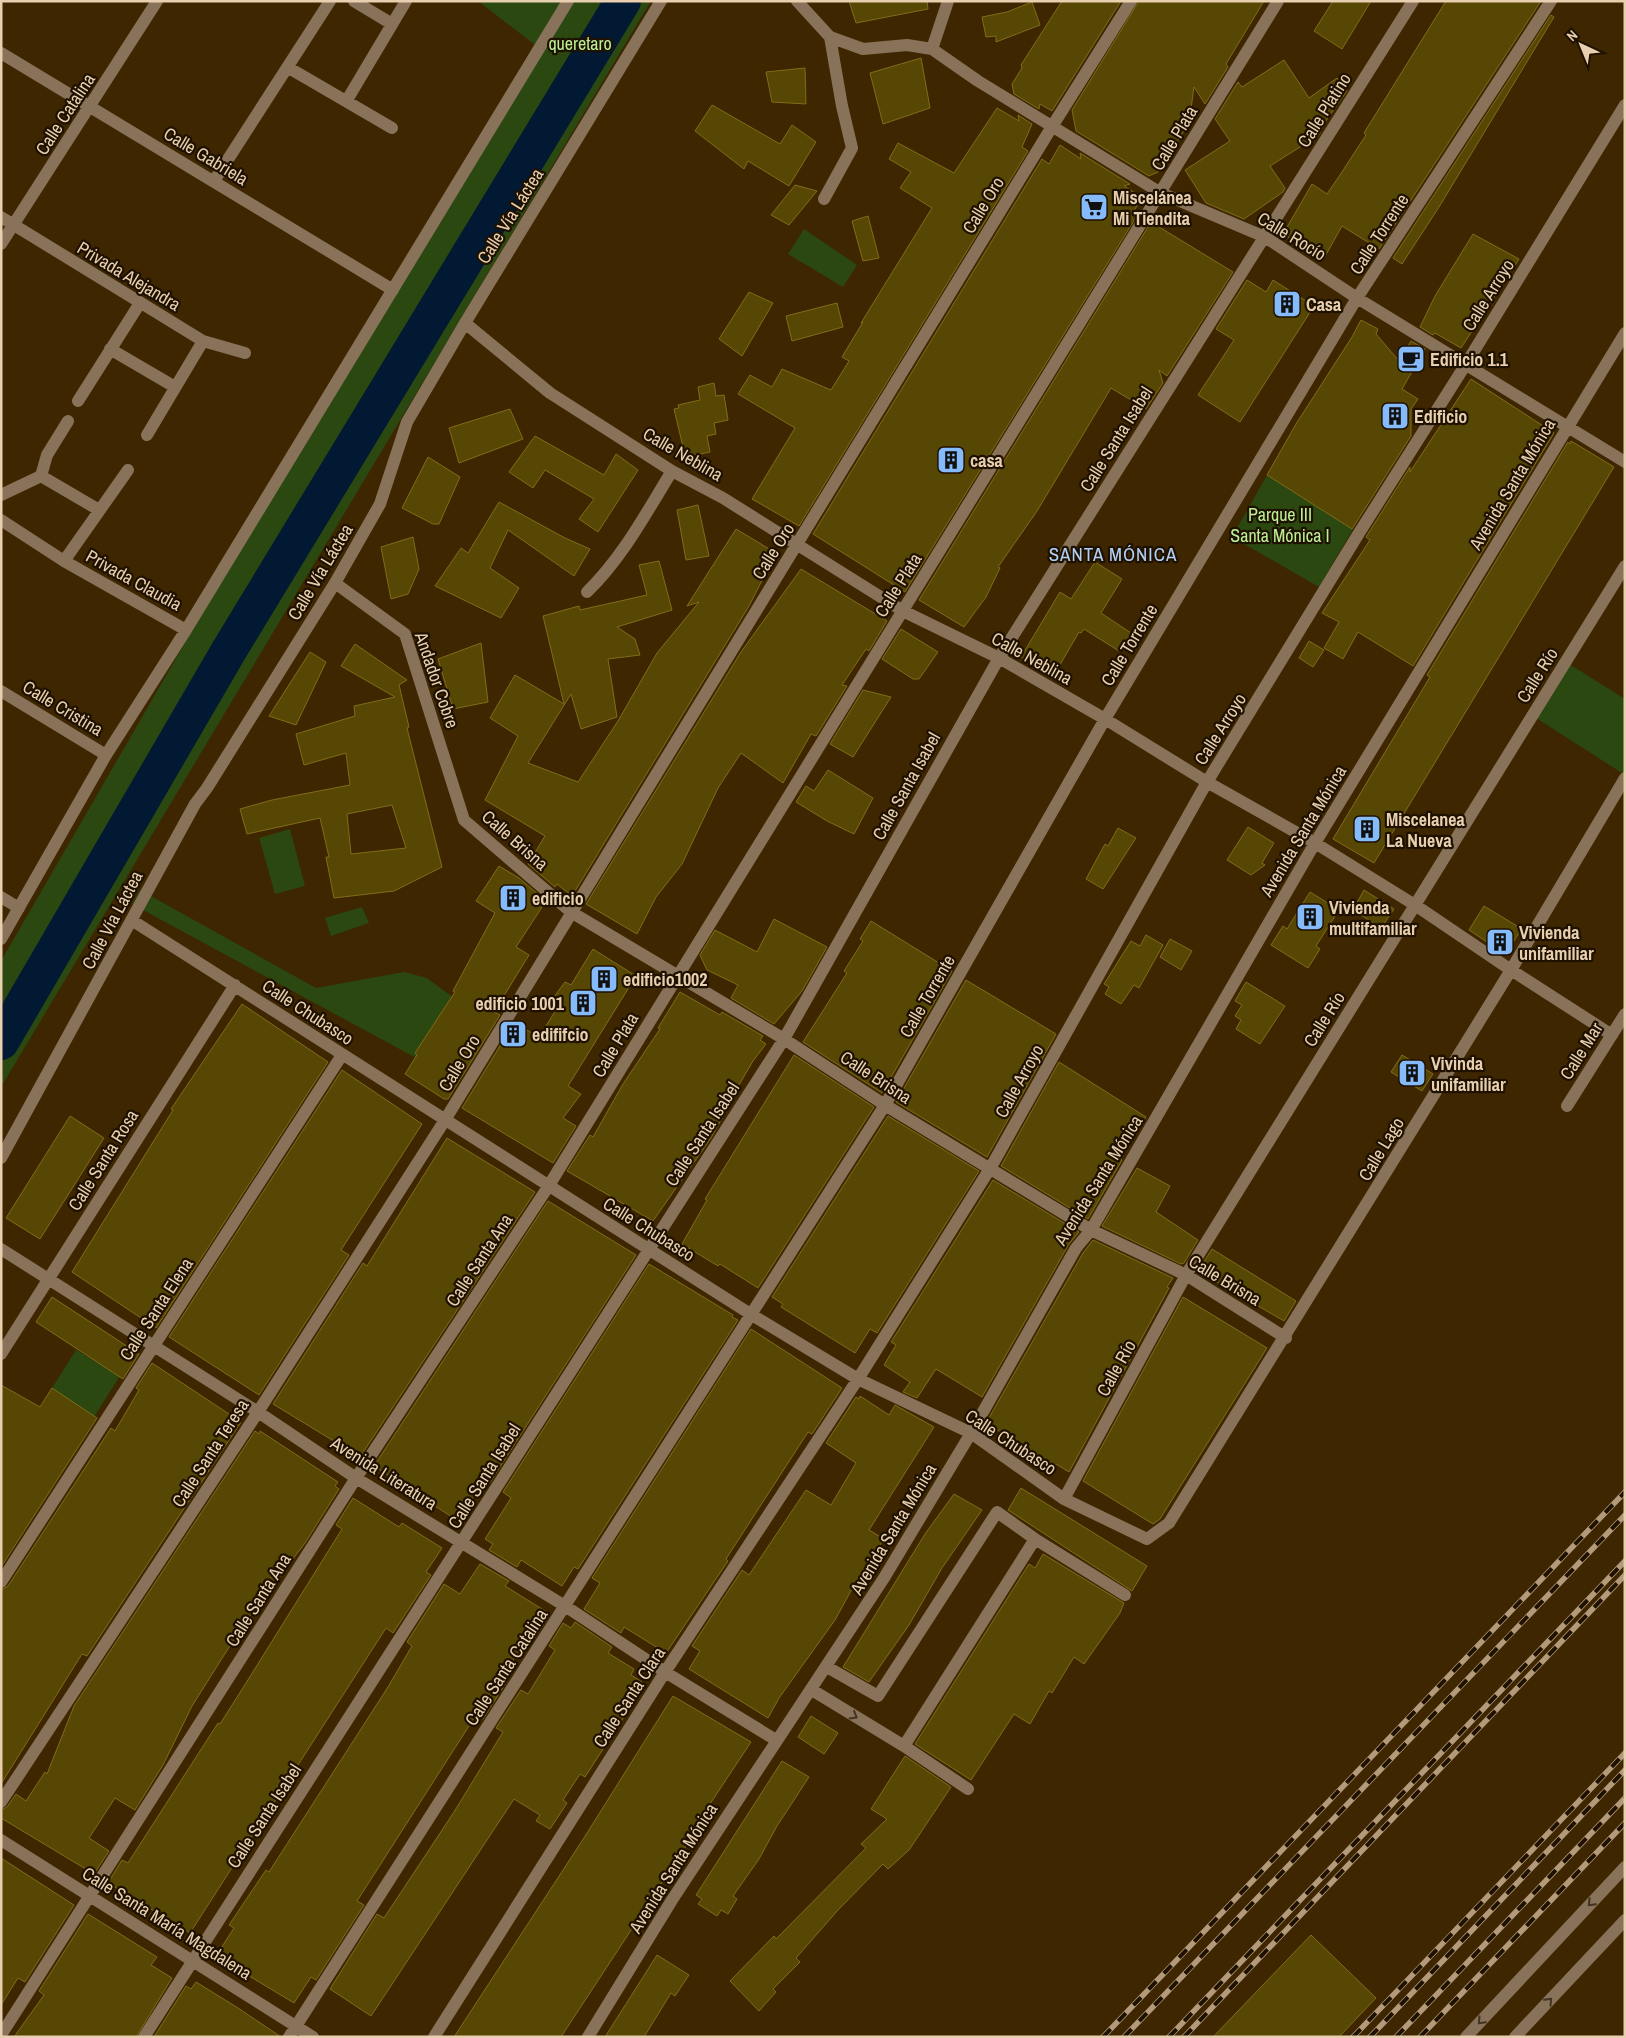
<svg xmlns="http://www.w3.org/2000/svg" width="1626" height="2038" viewBox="0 0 1626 2038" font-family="'Archivo Narrow',sans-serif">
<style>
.green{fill:#2a4810}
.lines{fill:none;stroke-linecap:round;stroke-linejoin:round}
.river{stroke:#021933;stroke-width:36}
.building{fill:#574704;stroke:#826c19;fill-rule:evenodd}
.minor{stroke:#88735a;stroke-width:12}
.rail-casing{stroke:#b39a7a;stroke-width:5.5}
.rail{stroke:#1f1100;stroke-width:4;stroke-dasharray:11;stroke-linecap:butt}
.oneway{stroke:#443320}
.labels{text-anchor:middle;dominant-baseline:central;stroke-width:4.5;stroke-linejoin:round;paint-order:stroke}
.park-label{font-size:18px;fill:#bbf095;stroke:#1f1100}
.street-label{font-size:18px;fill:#e8cfb0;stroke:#1f1100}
.poi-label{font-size:18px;font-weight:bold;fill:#e8cfb0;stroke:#1f1100;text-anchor:start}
.neighbourhood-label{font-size:19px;letter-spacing:1px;fill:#b2d0f4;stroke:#1f1100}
</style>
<rect width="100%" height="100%" fill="#3e2601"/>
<path class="green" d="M478,1H651L1,1087V961L304,437L539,48Z
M804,229L857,265L843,287L788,254Z
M1267,475L1353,529L1319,587L1232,537Z
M1566,662L1625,699V775L1533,716Z
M290,829L305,886L275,894L259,838Z
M140,890L316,988L404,972L427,978L466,1007L429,1065L132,904Z
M362,907L369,923L331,936L325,918Z
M76,1350L120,1376L94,1417L52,1388Z"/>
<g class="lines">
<path class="river" d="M1,1042L228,652L623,1"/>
</g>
<path class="building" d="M849,1H927L928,9L856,23Z
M1062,1H1121L1052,111L1040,104L1039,109L1014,94L1012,84L1022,68L1021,65Z
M1139,1H1264L1226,64L1228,67L1205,104L1194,87L1189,123L1158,172L1149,176L1076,131L1072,110Z
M1333,1H1371L1342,49L1314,31Z
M1446,1H1541L1379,249L1342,226L1323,260L1283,234L1312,184L1327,194L1340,175L1366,135L1364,133Z
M1032,2L1040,25L996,42V36L986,37L982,17L1007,12Z
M1551,15L1554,17L1439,207L1402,264L1393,258Z
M921,58L930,108L883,124L870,73Z
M1284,60L1309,98L1337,78L1347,91L1325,122L1319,135L1270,166L1285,188L1283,192L1244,219L1206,203L1185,170L1230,141L1215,119L1238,82L1242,87Z
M805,68L806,104L772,102L766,72Z
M712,105L780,144L792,125L816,142L789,186L748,161L744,169L695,131Z
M997,108L1019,121L1018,115L1032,124L1022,147L1028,151L799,526L752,499L795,428L738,394L750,375L772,387L782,369L831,390L849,361L842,357L863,322L861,323L932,208L900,188L911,172L889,159L898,143L954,173Z
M1060,145L1081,159L1080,153L1130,184L1124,186L1142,197L1134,211L1138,214L905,592L813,534L1042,159L1049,164Z
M795,185L817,191L789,225L771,215Z
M868,216L879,258L863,261L852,221Z
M1151,222L1233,272L1167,376L1159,370L1163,383L1146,409L1111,388L1037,511L998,567L1000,568L986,597L964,627L919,600Z
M1473,234L1519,259L1461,348L1435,333L1433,335L1420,327L1435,296Z
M1247,280L1266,292L1273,280L1314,306L1240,422L1198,395L1234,340L1216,329Z
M749,292L773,303L742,356L719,339Z
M837,303L843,327L792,341L786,316Z
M1361,320L1378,329L1376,334L1399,361L1411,341L1425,349L1402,389L1418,399L1411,409V436L1352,529L1267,475L1296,424L1352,337Z
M1471,379L1554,433L1413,666L1358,632L1343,659L1324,648L1339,622L1322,613L1370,540L1366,537L1410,467V472Z
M714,383L716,396L724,395L728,420L714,423L716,434L707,436L710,452L690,456L688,450L684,451L674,409L679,408L678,405L700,400L698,387Z
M510,409L523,439L459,463L449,428Z
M535,436L604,475L616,454L638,470L598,532L579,519L594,499L545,470L533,488L509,472Z
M1571,441L1614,467L1374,863L1333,839L1430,677L1427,675L1568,442L1570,444Z
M428,457L460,477L439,524H433L402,508Z
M499,502L565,538L590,549L574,576L508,530L490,568L519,588L501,618L435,586L461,548L468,553Z
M698,505L709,556L686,560L677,510Z
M736,529L776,553L749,606L572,896L557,884L555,887L528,864L545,836L485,800L518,736L490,718L515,675L564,704L543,616L579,606L580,610L647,595L639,565L659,561L672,610L617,627L635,639L640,655L608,659L617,717L581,729L571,694L528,763L578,782L618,721L657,653L699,602L687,606Z
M413,537L419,569L408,594L391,599L381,547Z
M1095,562L1122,579L1101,613L1131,633L1119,651L1084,629L1081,633L1079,632L1054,675L1021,657L1060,592L1071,599Z
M801,569L887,621L869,651L866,649L842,685L847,686L816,736L811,734L783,783L741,753L718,788L682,864L656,897L637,934L586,904L741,652Z
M901,629L938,652L919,679H913L882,659Z
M1309,641L1324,650L1313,667L1299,658Z
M481,643L488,702L453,709L438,659Z
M355,644L407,680L399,685L409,727L407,728L442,867L394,891L334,898L326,857H329L320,818L247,834L240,809L272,800L350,785L346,753L304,765L296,734L355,716L354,706L395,697L341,666ZM392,805L406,848L351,854L347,814Z
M310,652L326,662L296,725L269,716Z
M863,690L891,697L853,757L830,744Z
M828,770L873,798L854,834L827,821L796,802L806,786L814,791Z
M1248,827L1274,843L1262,863L1265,865L1251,875L1227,860Z
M1118,828L1136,838L1103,889L1086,879L1105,844L1108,846Z
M499,866L519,878L546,901L516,947L529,955L494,1012L500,1015L448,1099H444L405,1074L417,1055L415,1053L455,992L453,991L495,913L476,901Z
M1364,890L1394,909L1381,928L1353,910Z
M1310,892L1339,910L1316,946L1320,949L1308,968L1271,945L1283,926L1287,929Z
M1484,906L1522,929L1505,954L1469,930Z
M774,919L827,947L802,991L774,1024L731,998L738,985L707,970L700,955L715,930L757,952Z
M871,921L952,971L882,1093L803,1042L847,973L844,971L863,941L860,939Z
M1146,935L1163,945L1139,988L1134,985L1121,1004L1105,994L1109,987L1104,984L1131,941L1140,946Z
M1170,939L1192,951L1181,970L1160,957Z
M593,949L636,976L568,1086L581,1094L563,1118L576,1126L553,1163L462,1108L514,1023L539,1037L561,1002L554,997L565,982L571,985Z
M966,980L1056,1034L987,1157L896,1102Z
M1246,982L1285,1006L1260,1044L1236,1029L1241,1020L1235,1016L1242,1005L1235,1001Z
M680,992L720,1015L722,1012L763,1036L760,1040L766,1044L753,1061L720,1117L722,1118L711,1138L653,1221L567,1171L590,1135L593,1137L623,1084L660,1029L658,1028Z
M242,1004L328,1062L156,1328L72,1272L173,1110L171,1109Z
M794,1055L874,1107L758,1288L720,1264L718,1266L682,1244L707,1200L705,1199Z
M1402,1055L1433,1074L1422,1091L1391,1072Z
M1059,1062L1146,1117L1120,1158L1122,1160L1088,1219L1001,1166Z
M342,1070L422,1124L341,1250L349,1255L259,1395L169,1337Z
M70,1116L104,1138L40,1239L6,1218Z
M888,1116L979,1171L877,1333L870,1329L855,1353L781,1307L783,1304L772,1297Z
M447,1138L535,1192L360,1457L273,1404L363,1263L367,1266Z
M1137,1168L1170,1186L1156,1212L1198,1240L1184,1263L1181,1264L1102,1226Z
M993,1180L1079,1232L1069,1244L982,1397L936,1369L917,1398L903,1392L910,1382L884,1365L896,1345L891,1342Z
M548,1201L636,1255L489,1484L484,1480L458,1521L374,1466Z
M1093,1240L1173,1278L1167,1287L1169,1288L1069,1472L1056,1464L1055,1466L986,1423L1083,1253Z
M1212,1249L1296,1301L1284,1321L1198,1271Z
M649,1264L733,1315L732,1317L738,1320L578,1569L574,1567L562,1586L521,1560L517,1567L489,1550L493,1544L485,1539L511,1498L503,1492Z
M52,1297L139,1354L123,1379L36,1322Z
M1183,1297L1267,1348L1160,1519L1153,1524L1083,1481Z
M751,1329L842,1388L812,1434L808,1432L726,1559L728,1561L666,1653L624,1627L621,1633L584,1609L600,1583L592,1578Z
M152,1363L241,1422L87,1656L82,1654L1,1784V1590L8,1586L111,1428L115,1431L139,1390L136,1388Z
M1,1385L40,1407L52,1388L97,1418L1,1567Z
M860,1396L889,1415L895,1405L934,1427L869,1530L884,1539L858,1578L835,1620L779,1698L768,1718L689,1669L700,1651L692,1646L742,1570L749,1575L806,1490L831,1505L856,1463L826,1443L856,1397L859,1399Z
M255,1431L259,1434L260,1431L338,1482L335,1486L339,1489L305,1543L243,1625L192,1706L163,1765L135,1810L115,1798L89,1838L109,1851L94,1874L1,1818V1810L7,1807L16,1794L26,1801L45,1772L47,1774L74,1706Z
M1021,1488L1147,1566L1132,1591L1008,1510Z
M954,1494L982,1510L942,1568L909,1625L869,1682L843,1667L925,1534Z
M353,1498L399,1527L402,1523L442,1548L426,1572L431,1575L393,1633L386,1628L190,1933L108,1883L122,1860L128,1863L218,1723L220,1724L246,1683L342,1529L336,1525Z
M1043,1554L1124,1603L1120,1613L1084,1664L1074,1657L1052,1693L1049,1691L1030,1724L1014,1714L971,1780L915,1744L1029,1564L1035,1568Z
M480,1564L509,1581L505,1586L550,1614L535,1638L530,1634L502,1678L507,1681L483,1719L476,1715L357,1901L364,1905L316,1980L311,1977L294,2003L216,1956L234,1928L229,1925L266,1870L269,1872L388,1687L412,1646L407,1642L444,1584L460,1594Z
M575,1622L612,1647L608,1653L634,1669L631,1675L642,1682L627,1707L629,1709L585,1777L580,1774L563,1800L567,1803L550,1829L536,1821L540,1815L514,1799L371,2016L330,1989L377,1914L384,1918L454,1812L503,1732L496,1728L521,1690L528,1694L555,1650L549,1646L563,1623L571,1628Z
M673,1696L751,1742L708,1807L694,1834L561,2037H454L582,1841Z
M811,1716L838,1733L824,1754L798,1737Z
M905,1756L951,1787L909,1850L888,1869L883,1864L838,1910L796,1958L800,1962L773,1989L776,1992L759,2011L730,1981L774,1936L776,1939L866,1848L861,1844L887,1819L871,1809Z
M782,1761L809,1777L777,1826L759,1859L733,1896L737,1899L728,1914L721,1910L717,1916L698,1904L702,1899L696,1895Z
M1,1858L74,1905L25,1982L18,1978L1,2005Z
M88,1914L157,1957L151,1965L172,1978L136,2037H14L44,1995L39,1991Z
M1311,1935L1376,1998L1339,2037H1213Z
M657,1955L689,1975L675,1996L671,1993L644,2037H605Z
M196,1982L238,2008L281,2037H154L186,1986L191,1989Z"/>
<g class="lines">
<path class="minor" d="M354,1L392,24
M797,1L830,37L863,49L907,45L932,49L978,81L1161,193L1265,237L1357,298L1625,462
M932,49L948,1
M1,53L393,290
M289,68L392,128
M347,100L406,1
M214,181L330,1
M824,199L852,148L842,106L830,37
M1,217L203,341L245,353
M1,244L157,1
M465,323L550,393L672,471L723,498L903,611L999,658L1105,719L1207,782L1315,843L1415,905L1511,970L1612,1035
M110,349L175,387
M78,401L140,303
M147,435L203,341
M41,476L99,510
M1,495L41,476L47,455L68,421
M1,520L64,561L186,630
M64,561L128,470
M335,583L405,634L464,820L571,912L784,1039L885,1105L1091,1230L1186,1275L1286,1338
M587,592C623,557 646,513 672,471
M1,691L106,755
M1,897L19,908
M133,921L752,1315L858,1379L971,1433L1064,1499L1147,1539L1169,1523L1511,970L1625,778
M1,939L106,755L186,630L568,1
M1567,1106L1625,1014
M1,1158L195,804L207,788L335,583L380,504L407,422L465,323L661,1
M1,1249L258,1412L356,1478L565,1606L665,1672L776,1740
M1,1354L235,985
M1064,1499L1186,1275L1625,566
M1,1582L342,1055
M827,1667L878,1696L997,1512L1035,1539L1125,1595
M812,1690L904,1746L968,1789
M904,1746L1035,1539
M1,1802L258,1412L445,1120L1053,125L1131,1
M1,1840L313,2037
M1,2035L356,1478L548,1187L1278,1
M144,2037L784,1039L999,658L1413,1
M289,2037L885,1105L1105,719L1357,298L1551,1
M434,2037L665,1672L858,1379L991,1167L1207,782L1359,533L1466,364L1625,105
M588,2037L672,1900L884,1578L971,1433L1076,1248L1091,1230L1315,843L1625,333
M1466,2037L1625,1867
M1515,2037L1625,1920"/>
<defs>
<path id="rail" d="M1103,2037L1625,1492
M1124,2037L1625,1515
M1169,2037L1625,1561
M1184,2037L1625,1575
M1353,2037L1625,1753
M1370,2037L1625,1770
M1396,2037L1625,1798
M1420,2037L1625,1823"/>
</defs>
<use href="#rail" class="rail-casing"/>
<use href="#rail" class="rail"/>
</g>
<defs><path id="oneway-chevron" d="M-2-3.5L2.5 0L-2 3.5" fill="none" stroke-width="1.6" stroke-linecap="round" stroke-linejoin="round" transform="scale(1.25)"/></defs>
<g class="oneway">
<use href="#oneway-chevron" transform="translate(854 1716) rotate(31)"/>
<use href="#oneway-chevron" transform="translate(1591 1903) rotate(134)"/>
<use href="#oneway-chevron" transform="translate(1549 2001) rotate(-47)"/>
<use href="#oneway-chevron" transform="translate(1481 2021) rotate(133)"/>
</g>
<defs>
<symbol id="supermarket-square" viewBox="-11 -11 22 22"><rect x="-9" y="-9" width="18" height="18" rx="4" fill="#85bbfb" stroke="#1f1100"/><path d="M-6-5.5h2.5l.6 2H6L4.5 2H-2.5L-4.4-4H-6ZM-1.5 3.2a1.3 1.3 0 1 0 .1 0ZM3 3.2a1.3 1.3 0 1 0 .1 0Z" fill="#111"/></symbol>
<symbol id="building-square" viewBox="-11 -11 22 22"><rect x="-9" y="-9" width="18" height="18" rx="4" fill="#85bbfb" stroke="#1f1100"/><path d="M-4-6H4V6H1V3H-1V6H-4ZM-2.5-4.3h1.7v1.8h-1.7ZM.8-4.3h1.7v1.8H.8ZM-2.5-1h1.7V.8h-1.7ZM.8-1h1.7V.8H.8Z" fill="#111"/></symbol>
<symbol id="cafe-square" viewBox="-11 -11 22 22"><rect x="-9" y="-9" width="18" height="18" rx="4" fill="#85bbfb" stroke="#1f1100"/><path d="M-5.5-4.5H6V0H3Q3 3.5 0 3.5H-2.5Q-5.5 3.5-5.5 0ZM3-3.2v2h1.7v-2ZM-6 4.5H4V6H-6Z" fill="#111"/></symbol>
</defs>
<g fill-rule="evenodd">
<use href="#supermarket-square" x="1078" y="191" width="32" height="32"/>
<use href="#building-square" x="1271" y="288" width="32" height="32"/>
<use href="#cafe-square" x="1395" y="343" width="32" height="32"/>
<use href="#building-square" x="1379" y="400" width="32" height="32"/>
<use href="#building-square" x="935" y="444" width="32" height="32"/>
<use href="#building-square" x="1351" y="813" width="32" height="32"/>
<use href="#building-square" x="497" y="882" width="32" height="32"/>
<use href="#building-square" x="1294" y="901" width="32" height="32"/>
<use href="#building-square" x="1484" y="926" width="32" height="32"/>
<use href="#building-square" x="588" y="963" width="32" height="32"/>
<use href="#building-square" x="567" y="987" width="32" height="32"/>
<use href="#building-square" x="497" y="1018" width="32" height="32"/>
<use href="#building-square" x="1396" y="1057" width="32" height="32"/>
</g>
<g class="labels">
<g class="park-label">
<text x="580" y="43">queretaro</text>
<text x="1280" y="514">Parque III<tspan x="1280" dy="21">Santa Mónica I</tspan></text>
</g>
<g class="street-label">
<text transform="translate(1324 110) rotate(-58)">Calle Platino</text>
<text transform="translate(65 114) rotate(-57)">Calle Catalina</text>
<text transform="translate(1174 138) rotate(-59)">Calle Plata</text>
<text transform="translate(206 156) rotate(31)">Calle Gabriela</text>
<text transform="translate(983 205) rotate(-59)">Calle Oro</text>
<text transform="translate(510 216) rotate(-58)">Calle Vía Láctea</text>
<text transform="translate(1379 234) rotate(-57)">Calle Torrente</text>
<text transform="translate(1292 236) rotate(31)">Calle Rocío</text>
<text transform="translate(129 276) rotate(31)">Privada Alejandra</text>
<text transform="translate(1488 295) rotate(-58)">Calle Arroyo</text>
<text transform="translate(1116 439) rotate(-58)">Calle Santa Isabel</text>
<text transform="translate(683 454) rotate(30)">Calle Neblina</text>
<text transform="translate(1512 484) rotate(-59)">Avenida Santa Mónica</text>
<text transform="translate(773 551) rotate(-58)">Calle Oro</text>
<text transform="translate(320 572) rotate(-59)">Calle Vía Láctea</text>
<text transform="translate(134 580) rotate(29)">Privada Claudia</text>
<text transform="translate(898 585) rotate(-58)">Calle Plata</text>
<text transform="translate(1129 645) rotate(-59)">Calle Torrente</text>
<text transform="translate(1032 658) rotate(29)">Calle Neblina</text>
<text transform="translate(1537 675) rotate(-58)">Calle Río</text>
<text transform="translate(437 680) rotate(71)">Andador Cobre</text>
<text transform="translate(63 708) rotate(31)">Calle Cristina</text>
<text transform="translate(1220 729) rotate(-58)">Calle Arroyo</text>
<text transform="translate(906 786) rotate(-61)">Calle Santa Isabel</text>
<text transform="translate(1303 831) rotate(-59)">Avenida Santa Mónica</text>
<text transform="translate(515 840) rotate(41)">Calle Brisna</text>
<text transform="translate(112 920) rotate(-62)">Calle Vía Láctea</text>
<text transform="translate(927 996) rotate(-60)">Calle Torrente</text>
<text transform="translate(308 1012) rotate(33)">Calle Chubasco</text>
<text transform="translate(1324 1019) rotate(-58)">Calle Río</text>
<text transform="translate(615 1045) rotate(-59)">Calle Plata</text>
<text transform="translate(1581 1051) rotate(-58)">Calle Mar</text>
<text transform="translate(459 1063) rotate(-59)">Calle Oro</text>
<text transform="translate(876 1077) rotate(33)">Calle Brisna</text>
<text transform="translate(1019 1081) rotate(-61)">Calle Arroyo</text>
<text transform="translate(702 1134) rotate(-57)">Calle Santa Isabel</text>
<text transform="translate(1381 1149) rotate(-59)">Calle Lago</text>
<text transform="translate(103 1160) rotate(-58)">Calle Santa Rosa</text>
<text transform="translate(1098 1180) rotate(-58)">Avenida Santa Mónica</text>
<text transform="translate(649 1229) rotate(32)">Calle Chubasco</text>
<text transform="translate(479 1260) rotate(-57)">Calle Santa Ana</text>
<text transform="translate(1225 1280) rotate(31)">Calle Brisna</text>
<text transform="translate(156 1309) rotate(-57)">Calle Santa Elena</text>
<text transform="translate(1116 1368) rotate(-61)">Calle Río</text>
<text transform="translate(1011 1442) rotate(33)">Calle Chubasco</text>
<text transform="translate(210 1453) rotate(-57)">Calle Santa Teresa</text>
<text transform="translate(384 1473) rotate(32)">Avenida Literatura</text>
<text transform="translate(484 1476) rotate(-58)">Calle Santa Isabel</text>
<text transform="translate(893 1529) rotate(-59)">Avenida Santa Mónica</text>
<text transform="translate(258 1600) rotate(-58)">Calle Santa Ana</text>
<text transform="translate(506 1667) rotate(-57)">Calle Santa Catalina</text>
<text transform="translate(629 1697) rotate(-57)">Calle Santa Clara</text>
<text transform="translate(264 1816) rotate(-57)">Calle Santa Isabel</text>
<text transform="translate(673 1868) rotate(-58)">Avenida Santa Mónica</text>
<text transform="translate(167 1923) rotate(32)">Calle Santa María Magdalena</text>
</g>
<g class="poi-label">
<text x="1113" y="197">Miscelánea<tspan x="1113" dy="21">Mi Tiendita</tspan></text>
<text x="1306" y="304">Casa</text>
<text x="1430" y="359">Edificio 1.1</text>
<text x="1414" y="416">Edificio</text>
<text x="970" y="460">casa</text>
<text x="1386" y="819">Miscelanea<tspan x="1386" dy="21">La Nueva</tspan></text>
<text x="532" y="898">edificio</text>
<text x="1329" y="907">Vivienda<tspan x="1329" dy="21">multifamiliar</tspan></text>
<text x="1519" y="932">Vivienda<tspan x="1519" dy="21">unifamiliar</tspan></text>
<text x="623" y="979">edificio1002</text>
<text x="564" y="1003" text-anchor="end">edificio 1001</text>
<text x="532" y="1034">edififcio</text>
<text x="1431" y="1063">Vivinda<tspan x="1431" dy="21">unifamiliar</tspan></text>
</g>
<g class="neighbourhood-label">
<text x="1113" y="554">SANTA MÓNICA</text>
</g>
</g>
<rect width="1626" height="2038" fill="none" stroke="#e8cfb0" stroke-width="5"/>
<g transform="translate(1581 45) rotate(316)" stroke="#1f1100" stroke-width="4" paint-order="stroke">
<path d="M0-4L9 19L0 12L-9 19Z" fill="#e8cfb0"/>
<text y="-8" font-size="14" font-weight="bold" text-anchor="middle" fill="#e8cfb0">N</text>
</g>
</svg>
